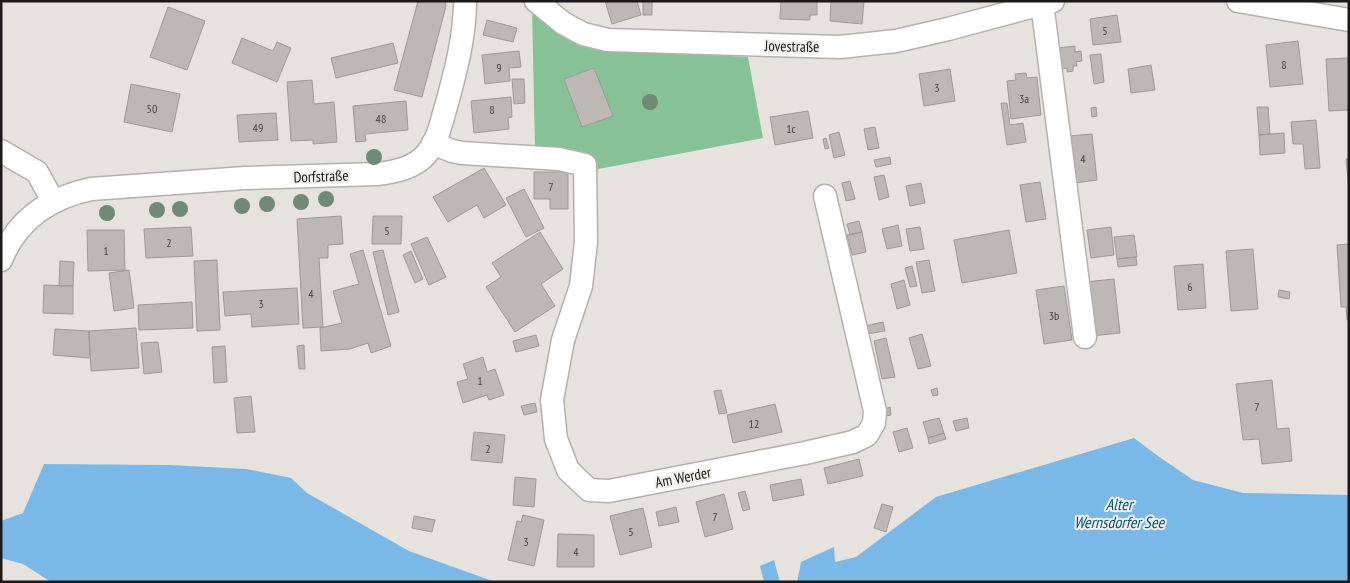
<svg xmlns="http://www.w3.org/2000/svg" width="1350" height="583" viewBox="0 0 1350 583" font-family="'PT Sans Narrow',sans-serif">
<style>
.green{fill:#87c296}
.water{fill:#7ab9e7}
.building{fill:#bcb9b5;stroke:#9d9a96}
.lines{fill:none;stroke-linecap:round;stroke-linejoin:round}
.minor-casing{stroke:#b4b1ad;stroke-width:25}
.minor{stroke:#fff;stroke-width:22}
.tree{fill:#718a78}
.labels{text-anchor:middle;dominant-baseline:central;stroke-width:4;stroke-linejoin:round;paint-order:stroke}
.number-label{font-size:12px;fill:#434240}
.street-label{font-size:15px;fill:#1b1a19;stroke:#f3f0ec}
.water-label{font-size:16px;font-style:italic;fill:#01537e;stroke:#f3f0ec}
</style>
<rect width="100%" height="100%" fill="#e6e3df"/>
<path class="green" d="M532,10L548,27L575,43L608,49L748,57L763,138L593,170L535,149Z"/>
<path class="water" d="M1134,438L1158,456L1193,480L1243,493L1349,495V582H797L801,562L834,547L835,562L856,557L936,497Z
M44,464L170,465L246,469L291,478L307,493L409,551L495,582H51L23,564L1,558V521L23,513Z
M774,560L780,582H764L760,566Z"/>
<path class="building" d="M418,1H445L446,6L422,97L394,90Z
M605,1H637L641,15L612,24Z
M643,1H652V15H643Z
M781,1H817V15H810V20L780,19Z
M831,1H864L862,24L830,21Z
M168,7L205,21L187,70L150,57Z
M1117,15L1121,42L1093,45L1090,19Z
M487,20L517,28L513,42L483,35Z
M242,38L273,51L277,42L291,48L277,82L232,63Z
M1298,41L1303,84L1270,87L1266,45Z
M393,43L398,63L336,78L331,58Z
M1075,46V52L1081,51L1082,61L1076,62L1077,66H1073V71L1067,72V68L1061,69L1058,48Z
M519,51L521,67L509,68L510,81L485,84L482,55Z
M1101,54L1104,82L1094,84L1090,55Z
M1349,58V110L1329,111L1326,59Z
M1151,65L1155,90L1131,93L1128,69Z
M594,68L613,116L582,127L564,79Z
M950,69L955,101L924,106L919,74Z
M1026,73L1027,78L1037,77L1041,115L1011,119L1007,81L1016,80L1015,74Z
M512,79H524L525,103L514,104Z
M312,80L314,104L334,102L337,142L313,144V140L291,141L287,82Z
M131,84L180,94L172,132L124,122Z
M511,97L512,117L508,118L509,129L474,133L471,101Z
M406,101L408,130L365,134L366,141L356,142L353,106Z
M1001,103H1007L1010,125L1023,123L1026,142L1007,145Z
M1096,107L1097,116L1092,117L1091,108Z
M1257,107H1268L1270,134L1259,135Z
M808,111L813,138L775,145L770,117Z
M276,113L278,140L239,142L237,115Z
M1316,120L1320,168L1305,169L1303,144H1293L1291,122Z
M875,127L879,148L868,150L864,129Z
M839,132L845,155L834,158L829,135Z
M1284,133L1285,153L1260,155L1259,135Z
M1092,134L1097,180L1075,183L1069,136Z
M826,138L829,148L825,149L823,139Z
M890,157L891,164L876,167L874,160Z
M1346,159H1349V189Z
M484,168L506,205L484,218L477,205L448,222L433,197Z
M534,172H568V209H550V199H534Z
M884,175L889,197L879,200L874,177Z
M850,181L855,199L846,201L842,183Z
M1040,182L1046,219L1026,222L1020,185Z
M921,183L925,203L910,206L906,186Z
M524,189L544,228L526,237L506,198Z
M341,216L343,244L328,245V258H319L323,327L303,328L297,219Z
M373,216H402L401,244H372Z
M859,221L862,232L850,235L847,224Z
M898,225L902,246L887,249L882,229Z
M191,227L193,256L146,258L144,229Z
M920,227L924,249L910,251L906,229Z
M1111,227L1114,255L1091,258L1087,230Z
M87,230H124L125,270L88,271Z
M1009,230L1017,273L962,283L954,240Z
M540,232L563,269L541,284L555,306L515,332L486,287L501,277L492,263Z
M862,232L866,252L852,255L847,235Z
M1134,235L1137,257L1117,259L1114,237Z
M427,237L446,277L429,285L411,244Z
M1349,244V320H1347L1346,307H1341L1337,245Z
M1253,249L1258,309L1231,311L1226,251Z
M363,250L391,346L371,353L368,343L350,349L321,351L320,328L342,323L333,291L359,284L350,254Z
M383,250L399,312L388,315L373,252Z
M411,251L423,279L415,283L403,255Z
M1136,257L1137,265L1118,267L1117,259Z
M217,260L220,330L197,331L194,261Z
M929,260L935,291L922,293L916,262Z
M60,261L74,262L73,286H59Z
M1203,264L1206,308L1178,310L1174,266Z
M912,266L917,286L910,287L905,268Z
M129,270L134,308L114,311L109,273Z
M1114,279L1120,333L1091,336L1085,282Z
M904,280L910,305L897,309L891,284Z
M44,285L73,286V314L43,313Z
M1064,286L1072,340L1044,344L1036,290Z
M297,288L299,324L252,327L251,314L225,316L223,292Z
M1279,290L1290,292L1289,299L1278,297Z
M192,302L193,328L139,330L138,305Z
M883,322L885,331L867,334L865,326Z
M136,328L139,368L91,371L89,331Z
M55,329L89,331L90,358L53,355Z
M922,334L931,366L918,369L909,338Z
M536,335L539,346L516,352L513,341Z
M886,338L895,377L882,379L874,341Z
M158,342L162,372L144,374L141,343Z
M304,345L305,369H299L297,346Z
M225,346L227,382L214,383L212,347Z
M483,357L487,372L495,369L504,395L489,400L487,395L463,403L457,382L468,379L463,364Z
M1272,380L1277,429L1289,428L1292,461L1262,464L1259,439L1243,440L1236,384Z
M937,388L938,395L933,396L931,390Z
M721,390L727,413L719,414L714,391Z
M251,396L255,432L237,433L234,398Z
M535,403L537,412L524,415L521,406Z
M775,404L782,432L733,443L727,415Z
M890,407L891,415L886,416L885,409Z
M939,418L944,433L928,438L923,422Z
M967,418L969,428L956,431L953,421Z
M907,428L913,448L899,452L893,432Z
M474,432L505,435L502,463L471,460Z
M944,433L946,439L929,444L928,438Z
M859,459L863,476L828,484L824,468Z
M515,477L536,479L534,507L513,505Z
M801,479L804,495L773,501L770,485Z
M745,491L750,509L743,511L738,493Z
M724,494L733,529L705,537L696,502Z
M882,504L893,507L886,532L874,528Z
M676,507L679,522L659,526L656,512Z
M643,508L652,547L620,555L610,516Z
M523,515L544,520L534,566L508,560L517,521L521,522Z
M414,516L435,520L432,532L412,528Z
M558,534L594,535V567H557Z"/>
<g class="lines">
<defs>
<path id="minor" d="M536,1L563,23L583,34L608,40L840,47L896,41L948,29L1053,1
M1238,1L1349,20
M1042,3L1085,337
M433,143L452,151L462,153L559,159L585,165L586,242L581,286L563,340L552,400L556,439L568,470L589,490L609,491L805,453L853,442L867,435L874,423L875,411L825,196
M1,151L37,172L53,201
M1,260C17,219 49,198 91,189L245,178L377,174C395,172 416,168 428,152C439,138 442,119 447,103C456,70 465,36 465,1"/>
</defs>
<use href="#minor" class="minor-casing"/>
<use href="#minor" class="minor"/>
</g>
<g class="tree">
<circle cx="650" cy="102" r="8"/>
<circle cx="374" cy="157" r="8"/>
<circle cx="326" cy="199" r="8"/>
<circle cx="301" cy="202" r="8"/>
<circle cx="267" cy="204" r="8"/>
<circle cx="242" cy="206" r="8"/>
<circle cx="180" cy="209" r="8"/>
<circle cx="157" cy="210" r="8"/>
<circle cx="107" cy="213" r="8"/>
</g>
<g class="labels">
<g class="number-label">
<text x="1105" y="30">5</text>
<text x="1284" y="64">8</text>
<text x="499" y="67">9</text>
<text x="937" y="87">3</text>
<text x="1024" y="98">3a</text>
<text x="152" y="108">50</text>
<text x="492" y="109">8</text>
<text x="381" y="118">48</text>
<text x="258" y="127">49</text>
<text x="791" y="128">1c</text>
<text x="1083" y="158">4</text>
<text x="551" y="186">7</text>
<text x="387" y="230">5</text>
<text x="169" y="242">2</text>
<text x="106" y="250">1</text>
<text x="1190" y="286">6</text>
<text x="311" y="293">4</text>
<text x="261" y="303">3</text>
<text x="1054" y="315">3b</text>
<text x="480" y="380">1</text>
<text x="1257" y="406">7</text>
<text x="754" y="423">12</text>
<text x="488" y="448">2</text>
<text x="715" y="516">7</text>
<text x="631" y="531">5</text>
<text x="526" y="541">3</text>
<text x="576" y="551">4</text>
</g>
<g class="street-label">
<text transform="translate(792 46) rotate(1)">Jovestraße</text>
<text transform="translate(321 176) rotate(-2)">Dorfstraße</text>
<text transform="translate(683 477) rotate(-11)">Am Werder</text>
</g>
<g class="water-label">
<text x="1119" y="504">Alter<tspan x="1119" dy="18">Wernsdorfer See</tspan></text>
</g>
</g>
<rect width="1350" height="583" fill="none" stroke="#1b1a19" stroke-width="5"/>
</svg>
